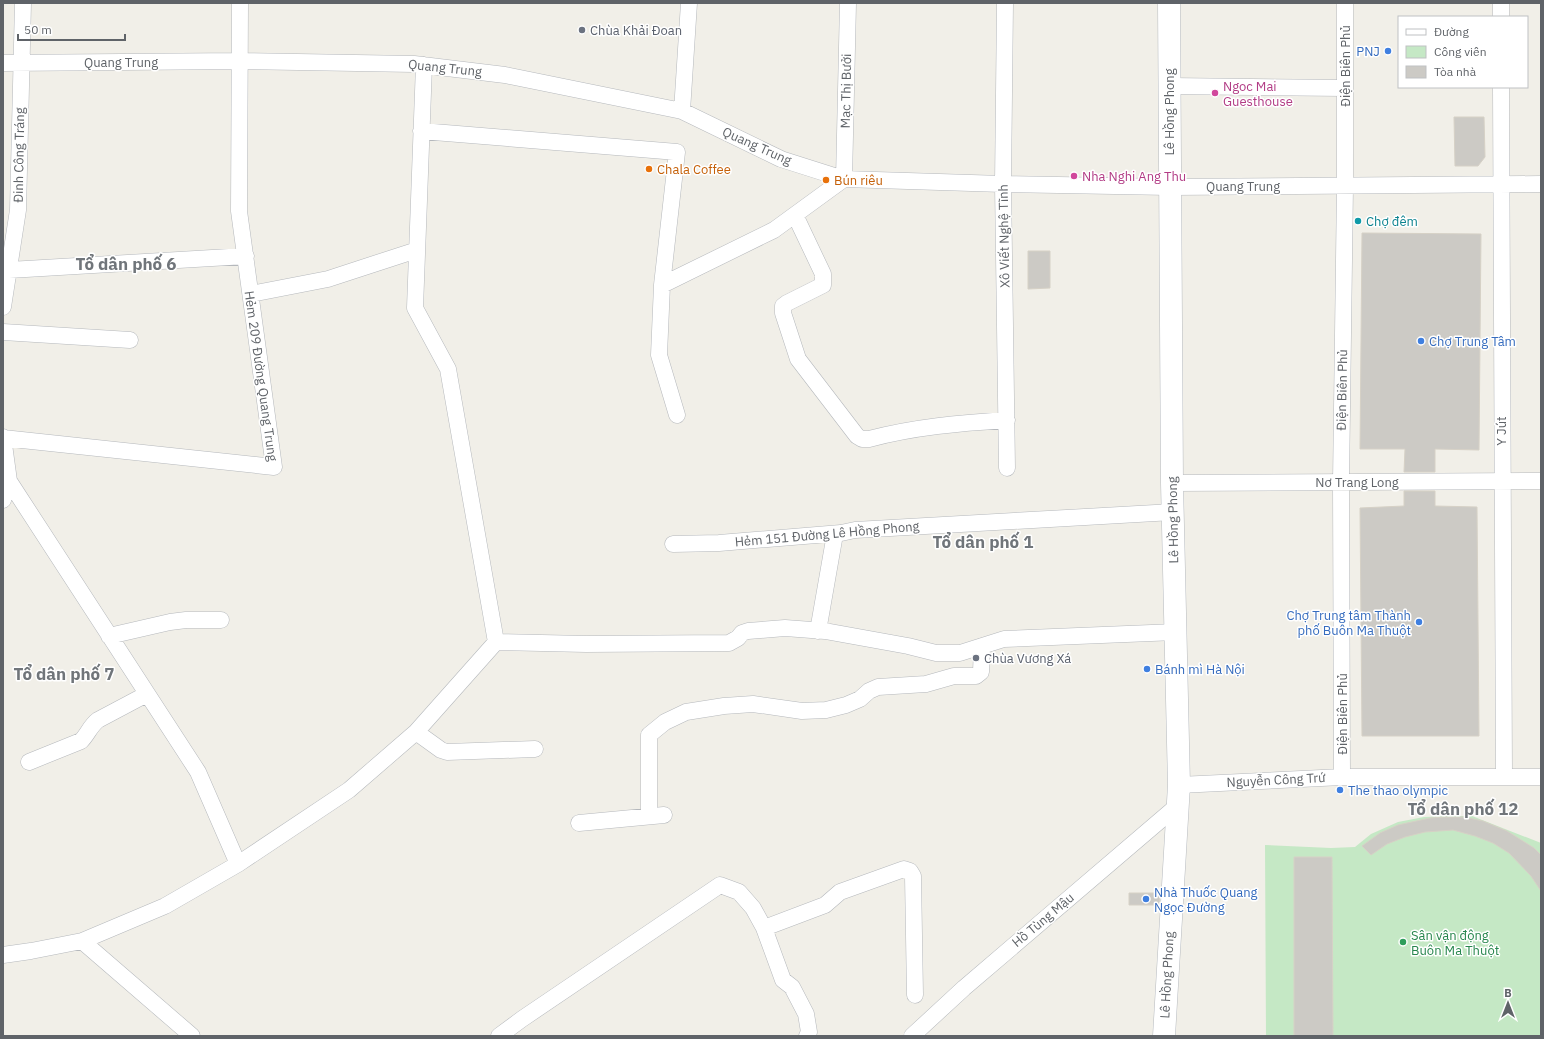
<svg xmlns="http://www.w3.org/2000/svg" width="1544" height="1039" viewBox="0 0 1544 1039" font-family="'IBM Plex Sans',sans-serif">
<style>
.green{fill:#c5e8c5}
.building{fill:#cccac5;stroke:#d6d1c6}
.lines{fill:none;stroke-linecap:round;stroke-linejoin:round}
.street-casing{stroke:#b5b8bc;stroke-width:17}
.secondary-casing{stroke:#b6babf;stroke-width:23}
.street{stroke:#fff;stroke-width:16}
.secondary{stroke:#fff;stroke-width:22}
.worship-dot{fill:#6b7280;stroke:#fff;stroke-width:1.5}
.shop-dot{fill:#3f7fe0;stroke:#fff;stroke-width:1.5}
.hotel-dot{fill:#d1479c;stroke:#fff;stroke-width:1.5}
.food-dot{fill:#e8710a;stroke:#fff;stroke-width:1.5}
.culture-dot{fill:#0f9aa8;stroke:#fff;stroke-width:1.5}
.leisure-dot{fill:#2e9e5b;stroke:#fff;stroke-width:1.5}
.labels{text-anchor:middle;dominant-baseline:central;stroke-width:3;stroke-linejoin:round;paint-order:stroke}
.worship-label{font-size:13px;fill:#5b616d;stroke:#fff;text-anchor:start}
.shop-label{font-size:13px;fill:#366cbe;stroke:#fff;text-anchor:start}
.street-label{font-size:13px;fill:#5f6368;stroke:#fff}
.hotel-label{font-size:13px;fill:#b23c85;stroke:#fff;text-anchor:start}
.food-label{font-size:13px;fill:#c56008;stroke:#fff;text-anchor:start}
.culture-label{font-size:13px;fill:#0d838f;stroke:#fff;text-anchor:start}
.leisure-label{font-size:13px;fill:#27864d;stroke:#fff;text-anchor:start}
.district-label{font-size:17px;font-weight:bold;fill:#70757a;stroke:#fff}
</style>
<rect width="100%" height="100%" fill="#f1efe8"/>
<path class="green" d="M1450,816H1472L1541,843V1036H1266L1265,845L1331,848L1355,847L1371,834L1398,822L1424,817Z"/>
<path class="building" d="M1454,117H1484L1485,157L1478,166H1455Z
M1362,233L1481,234L1479,450L1435,449V472H1404L1405,449H1360Z
M1028,251H1050V288L1028,289Z
M1404,491H1435V506L1477,507L1479,736H1362L1360,508L1404,506Z
M1445,817H1464L1483,821L1507,831L1534,848L1541,855V891L1531,876L1509,853L1493,843L1475,836L1453,830L1425,832L1405,837L1387,844L1371,855L1362,846L1380,833L1398,825L1430,818Z
M1294,857H1332L1333,1036H1294Z
M1129,893H1160L1159,905H1129Z"/>
<g class="lines">
<defs>
<path id="street" d="M1005,3L1003,184L1007,468
M1501,17V3
M3,63L240,61L414,64L505,75L682,111L781,159L844,179L1003,184L1170,187L1541,184
M424,65L415,308L448,369L496,642
M1170,86L1345,88
M1501,87L1504,776
M682,111L689,3
M421,131L677,152L662,285L659,355L677,415
M795,215L823,274V285L787,303L783,306V313L798,359L857,436L862,439H869C914,427 960,423 1007,420
M9,270L246,256
M662,285L774,230L844,179L848,3
M251,294L328,279L417,250
M3,307L18,210L23,3
M3,332L130,340
M3,437L9,481L3,500
M3,438L274,467L239,211L240,3
M9,481L198,772L238,864
M1172,483L1541,481
M673,544L719,543L841,533L855,530L1173,512
M818,631L835,534
M109,636L170,622L186,620H221
M416,732L441,750L447,752L535,749
M29,762L81,741C88,734 90,726 98,720L147,694
M1342,777L1341,482L1345,186V3
M1179,785L1342,777H1541
M649,816V735L665,722L686,712L724,706L753,704L802,711L826,710L846,705L860,699L869,691L878,687L926,684L954,676H976L981,672L982,646
M579,823L664,815
M764,928L825,905L840,892L904,869L910,871L913,876L915,995
M82,941L192,1036
M3,955L31,951L82,941L165,906L238,864L349,790L416,732L496,642L586,644L729,643L738,638L742,633L748,631L785,628L825,631L908,646L936,653H960L1004,639L1176,632
M499,1036L522,1019L720,885L739,892L753,908L764,928L783,980L792,987L806,1014L809,1032L807,1036
M912,1036L964,988L1177,806"/>
<path id="secondary" d="M1164,1036L1179,785L1172,483L1169,3"/>
</defs>
<use href="#street" class="street-casing"/>
<use href="#secondary" class="secondary-casing"/>
<use href="#street" class="street"/>
<use href="#secondary" class="secondary"/>
</g>
<g class="worship-dot">
<circle cx="582" cy="30" r="4"/>
<circle cx="976" cy="658" r="4"/>
</g>
<g class="shop-dot">
<circle cx="1388" cy="51" r="4"/>
<circle cx="1421" cy="341" r="4"/>
<circle cx="1419" cy="622" r="4"/>
<circle cx="1147" cy="669" r="4"/>
<circle cx="1340" cy="790" r="4"/>
<circle cx="1146" cy="899" r="4"/>
</g>
<g class="hotel-dot">
<circle cx="1215" cy="93" r="4"/>
<circle cx="1074" cy="176" r="4"/>
</g>
<g class="food-dot">
<circle cx="649" cy="169" r="4"/>
<circle cx="826" cy="180" r="4"/>
</g>
<circle class="culture-dot" cx="1358" cy="221" r="4"/>
<circle class="leisure-dot" cx="1403" cy="942" r="4"/>
<g class="labels">
<g class="worship-label">
<text x="590" y="30">Chùa Khải Đoan</text>
<text x="984" y="658">Chùa Vương Xá</text>
</g>
<g class="shop-label">
<text x="1380" y="51" text-anchor="end">PNJ</text>
<text x="1429" y="341">Chợ Trung Tâm</text>
<text x="1411" y="615" text-anchor="end">Chợ Trung tâm Thành<tspan x="1411" dy="15">phố Buôn Ma Thuột</tspan></text>
<text x="1155" y="669">Bánh mì Hà Nội</text>
<text x="1348" y="790">The thao olympic</text>
<text x="1154" y="892">Nhà Thuốc Quang<tspan x="1154" dy="15">Ngọc Đường</tspan></text>
</g>
<g class="street-label">
<text x="121" y="62">Quang Trung</text>
<text transform="translate(1345 66) rotate(-90)">Điện Biên Phủ</text>
<text transform="translate(445 68) rotate(6)">Quang Trung</text>
<text transform="translate(846 91) rotate(-89)">Mạc Thị Bưởi</text>
<text transform="translate(1169 112) rotate(-90)">Lê Hồng Phong</text>
<text transform="translate(757 146) rotate(24)">Quang Trung</text>
<text transform="translate(19 155) rotate(-89)">Đinh Công Tráng</text>
<text x="1243" y="186">Quang Trung</text>
<text transform="translate(1004 236) rotate(-91)">Xô Viết Nghệ Tĩnh</text>
<text transform="translate(261 376) rotate(82)">Hẻm 209 Đường Quang Trung</text>
<text transform="translate(1342 390) rotate(-89)">Điện Biên Phủ</text>
<text transform="translate(1501 431) rotate(-90)">Y Jút</text>
<text x="1357" y="482">Nơ Trang Long</text>
<text transform="translate(1173 520) rotate(-91)">Lê Hồng Phong</text>
<text transform="translate(827 534) rotate(-5)">Hẻm 151 Đường Lê Hồng Phong</text>
<text transform="translate(1342 714) rotate(-90)">Điện Biên Phủ</text>
<text transform="translate(1276 780) rotate(-3)">Nguyễn Công Trứ</text>
<text transform="translate(1043 920) rotate(-40)">Hồ Tùng Mậu</text>
<text transform="translate(1167 975) rotate(-87)">Lê Hồng Phong</text>
</g>
<g class="hotel-label">
<text x="1223" y="86">Ngoc Mai<tspan x="1223" dy="15">Guesthouse</tspan></text>
<text x="1082" y="176">Nha Nghi Ang Thu</text>
</g>
<g class="food-label">
<text x="657" y="169">Chala Coffee</text>
<text x="834" y="180">Bún riêu</text>
</g>
<g class="culture-label">
<text x="1366" y="221">Chợ đêm</text>
</g>
<g class="leisure-label">
<text x="1411" y="935">Sân vận động<tspan x="1411" dy="15">Buôn Ma Thuột</tspan></text>
</g>
<g class="district-label">
<text x="126" y="264">Tổ dân phố 6</text>
<text x="983" y="542">Tổ dân phố 1</text>
<text x="64" y="674">Tổ dân phố 7</text>
<text x="1463" y="809">Tổ dân phố 12</text>
</g>
</g>
<rect width="1544" height="1039" fill="none" stroke="#5f6368" stroke-width="8"/>
<rect x="1398" y="16" width="130" height="72" fill="#ffffff" stroke="#bfc1c3"/>
<rect x="1406" y="29" width="20" height="6" fill="#ffffff" stroke="#bfc1c3"/>
<text x="1434" y="36" font-size="12" fill="#5f6368">Đường</text>
<rect x="1406" y="46" width="20" height="12" fill="#c5e8c5" stroke="#bfc1c3"/>
<text x="1434" y="56" font-size="12" fill="#5f6368">Công viên</text>
<rect x="1406" y="66" width="20" height="12" fill="#cccac5" stroke="#bfc1c3"/>
<text x="1434" y="76" font-size="12" fill="#5f6368">Tòa nhà</text>
<g transform="translate(1508 1003)" stroke="#ffffff" stroke-width="3" paint-order="stroke">
<path d="M0-3L7 15L0 10L-7 15Z" fill="#5f6368"/>
<text y="-6" font-size="11" font-weight="bold" text-anchor="middle" fill="#5f6368">B</text>
</g>
<path d="M18 34v6h107v-6" fill="none" stroke="#5f6368" stroke-width="2"/>
<text x="24" y="34" font-size="12" fill="#5f6368" stroke="#ffffff" stroke-width="3" paint-order="stroke">50 m</text>
</svg>
